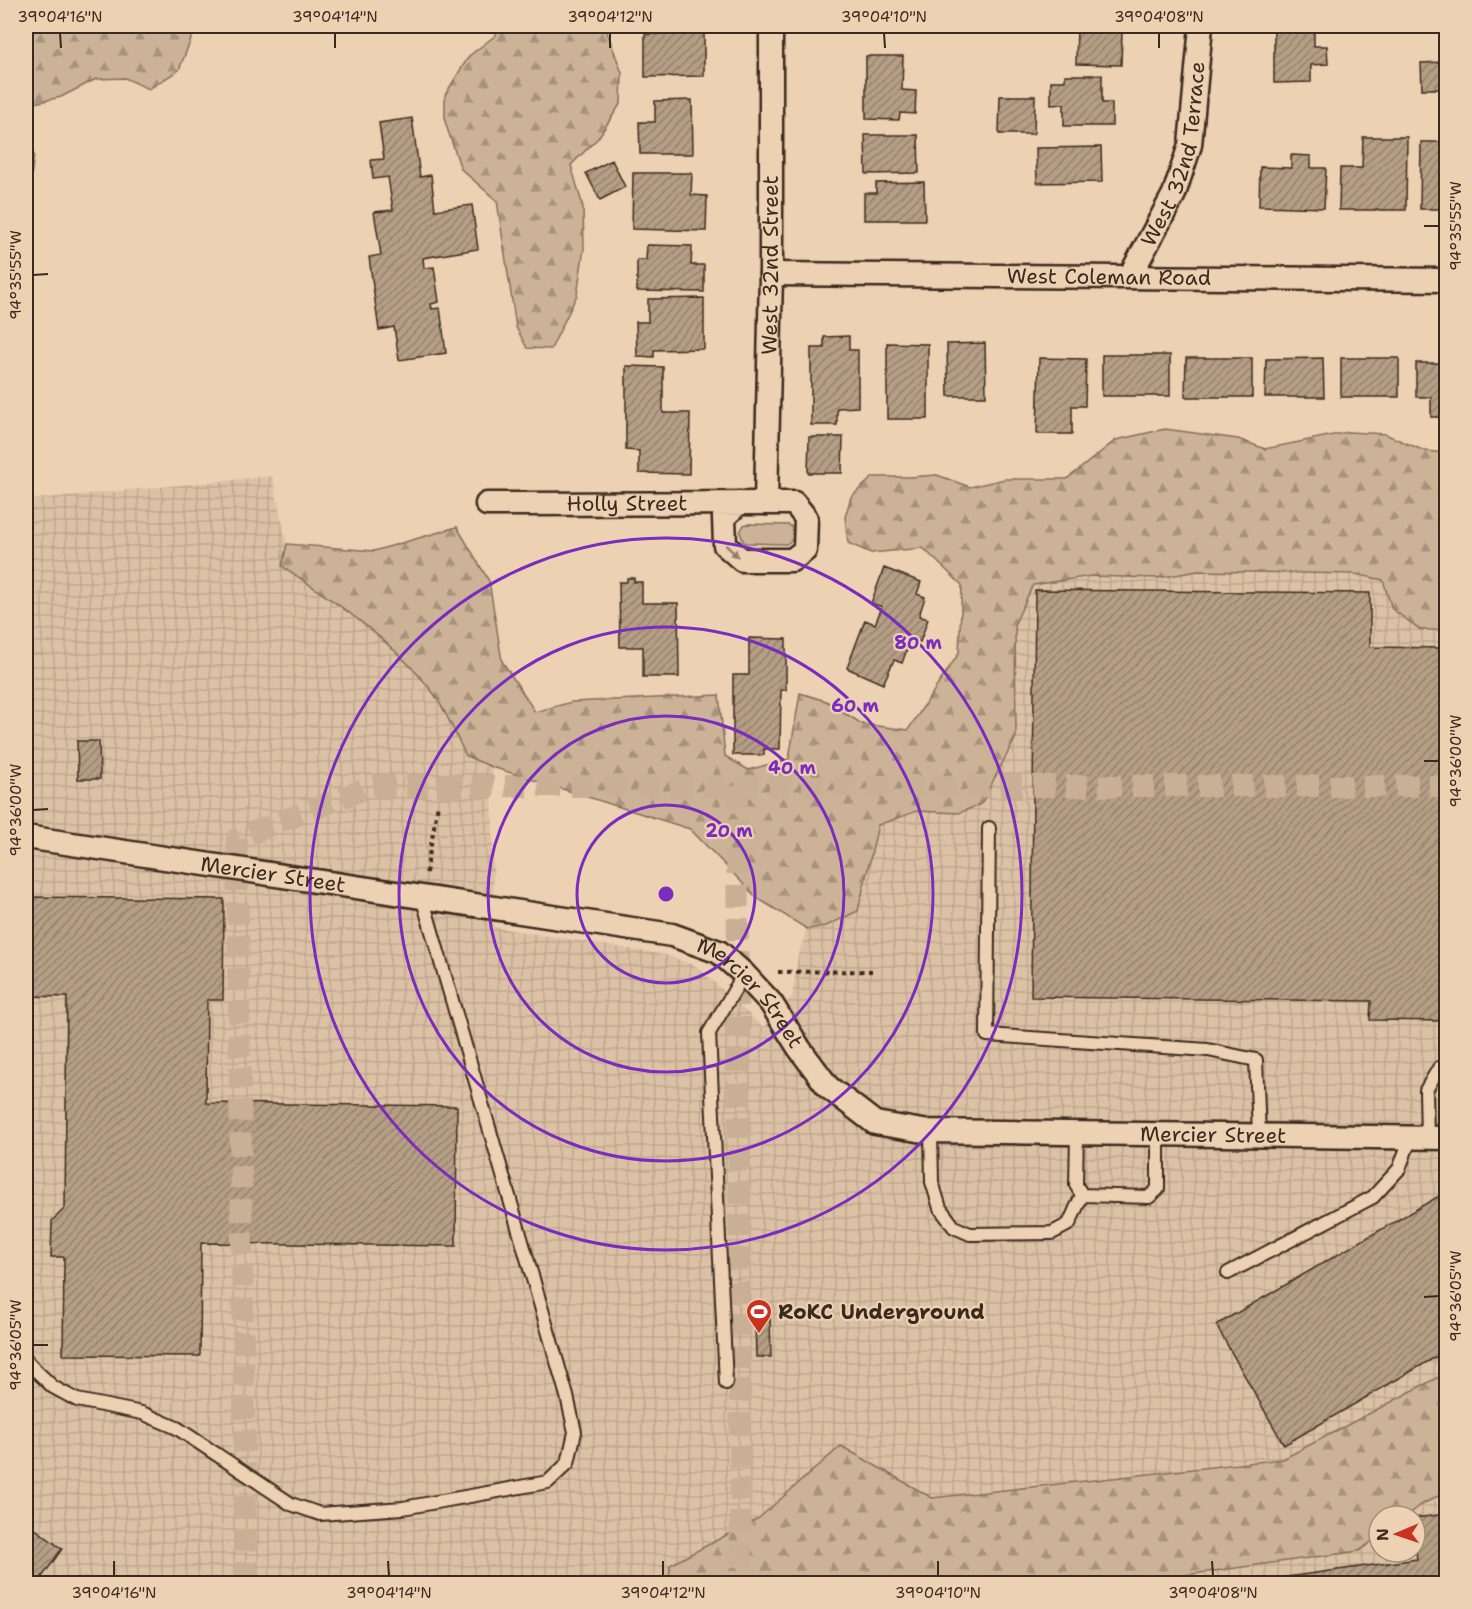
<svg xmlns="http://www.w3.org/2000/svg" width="1472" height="1609" viewBox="0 0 1472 1609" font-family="'Shantell Sans',sans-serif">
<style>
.industrial{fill:url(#industrial-grid)}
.green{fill:#ccb398;stroke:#846e5b;stroke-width:1.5}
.forest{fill:url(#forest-firs);stroke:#846e5b;stroke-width:1.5}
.building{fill:url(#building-hatch);stroke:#3b2a1e;stroke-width:1.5}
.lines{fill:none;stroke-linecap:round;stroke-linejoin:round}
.street-tunnel{stroke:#c9b095;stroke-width:22;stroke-dasharray:22 11;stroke-linecap:butt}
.lane-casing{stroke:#3b2a1e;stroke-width:16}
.street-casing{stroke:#3b2a1e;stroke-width:27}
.path{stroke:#3b2a1e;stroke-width:4;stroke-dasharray:4.5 4.5;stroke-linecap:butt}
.lane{stroke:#ecd1b3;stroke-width:12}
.street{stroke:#ecd1b3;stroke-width:22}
.oneway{fill:#947e68}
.ticks{fill:none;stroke:#3b2a1e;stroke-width:2}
.ring{fill:none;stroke:#7b2cbf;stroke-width:3}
.labels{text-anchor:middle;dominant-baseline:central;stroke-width:4.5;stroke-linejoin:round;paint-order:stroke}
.street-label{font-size:21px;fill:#3b2a1e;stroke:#ecd1b3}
.poi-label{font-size:21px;font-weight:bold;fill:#3b2a1e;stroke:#ecd1b3;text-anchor:start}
.centre{fill:#7b2cbf;stroke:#ecd1b3;stroke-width:3}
.ring-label{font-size:18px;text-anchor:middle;font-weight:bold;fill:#7b2cbf;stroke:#ecd1b3;stroke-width:4.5;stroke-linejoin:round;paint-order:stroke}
.neatline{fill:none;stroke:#3b2a1e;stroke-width:2}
.ticks-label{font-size:15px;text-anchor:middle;fill:#3b2a1e}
</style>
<defs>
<pattern id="industrial-grid" width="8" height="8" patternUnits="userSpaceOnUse" patternTransform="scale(1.5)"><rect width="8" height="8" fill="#dcc2a5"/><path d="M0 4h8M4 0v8" fill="none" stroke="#bea78e"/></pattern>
<pattern id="forest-firs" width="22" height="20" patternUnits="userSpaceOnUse" patternTransform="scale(1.5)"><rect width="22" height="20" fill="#ccb398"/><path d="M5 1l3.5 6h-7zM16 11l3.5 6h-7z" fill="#a7927b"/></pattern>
<pattern id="building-hatch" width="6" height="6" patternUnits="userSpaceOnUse" patternTransform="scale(1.5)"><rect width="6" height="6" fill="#b59e85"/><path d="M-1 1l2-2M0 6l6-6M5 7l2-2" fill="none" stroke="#94816c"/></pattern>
</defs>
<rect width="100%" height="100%" fill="#ecd1b3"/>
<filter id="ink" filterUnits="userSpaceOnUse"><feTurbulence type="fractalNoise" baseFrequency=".0167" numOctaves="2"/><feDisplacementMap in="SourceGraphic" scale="12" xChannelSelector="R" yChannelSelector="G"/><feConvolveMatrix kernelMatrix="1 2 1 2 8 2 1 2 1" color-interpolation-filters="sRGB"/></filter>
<g filter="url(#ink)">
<path class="industrial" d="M272,476L287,544L282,566L328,597L385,642L411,666L435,696L452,726L466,756L492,767L494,927L666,955L696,966L763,1027L792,997L798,956L807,929L826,926L858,910L878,825L917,811L959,813L981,804L1016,737L1015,623L1018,573L1158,578L1198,571L1355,574L1383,580L1392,609L1421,630H1446V1373L1283,1459L932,1498L841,1446L759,1518L670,1565L669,1583L26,1584V500Z
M1446,1492V1583L1122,1584L1359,1551L1379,1536V1552H1415V1516H1407L1421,1505Z"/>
<path class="green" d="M748,524L789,525L792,527C794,535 794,541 786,544L746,543L743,541L740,532L744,525Z"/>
<path class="forest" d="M26,26H196L179,70L149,89L125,78L96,79L61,97L26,105Z
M494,26H607V32L622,73L621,103L598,138L571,165L583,207L584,248L577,295L551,349L527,348L516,327L497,201L461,169L445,122V95L469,56L496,35Z
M26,126V132L34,155L29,192L26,195Z
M1165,429L1238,439L1265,449L1348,432L1385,434L1425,451L1446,453V630H1421L1392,609L1383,580L1355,574L1198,571L1158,578L1091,576L1033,585L1015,623L1016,737L981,804L959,813L917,811L878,825L858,911L826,926L807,929L757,898L690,829L492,767L466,756C456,735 447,713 434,694C394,641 337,603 282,566L287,544L374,551L457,527L489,581L502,661L535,712L572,702L719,695L725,756L748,770L789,759L800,693L826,701L862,724L908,730L959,653L962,585L923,548L871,553L848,543L845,517L851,497L873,477H910L937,475L970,487L1005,479H1067L1116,440Z
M1446,1373V1492L1421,1505L1407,1516H1379V1536L1359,1551L1121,1584L669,1583L670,1565L759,1518L841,1446L932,1498L1283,1459Z"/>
<path class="building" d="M1077,26H1112V30H1122L1121,65L1076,64Z
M1274,26H1314V46H1327L1328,64L1311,65V82L1274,83Z
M704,33V76L645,77V34Z
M866,56H903L902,90L916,91L915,114L900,113L899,120L866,119Z
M1444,62L1445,89H1422L1421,63Z
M1065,75H1102V103H1112V126H1064V104L1051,105V81H1065Z
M1000,96H1035L1034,134H999Z
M692,100L693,154H640L639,122H655V101Z
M412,118L420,177L431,175L435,210L472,205L478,249L423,258L424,268L434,267L439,302L431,304L432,309L440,308L446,353L399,360L394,327L379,330L369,257L381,255L374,212L393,210L388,177L373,179L371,160L384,159L379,123Z
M865,135H918L919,173L866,174Z
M1363,137H1407L1406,210H1339L1340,168H1362Z
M1421,142H1446V209H1420Z
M1101,147L1102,182L1037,183L1036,148Z
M1291,155L1311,156V168H1326L1324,208L1259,206L1260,167L1291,168Z
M612,160L625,187L600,200L586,173Z
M633,173H692L691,195L707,196L706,231L632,229Z
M924,182L925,220H864V193H876V183Z
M647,245L692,246L691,265H704V292L637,291V260H646Z
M704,298V349L654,350V357L637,356L636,322H648V299Z
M849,336V350H858V407L837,408V425H811V348H824V337Z
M887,343L928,344V419H887Z
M985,343L986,396H948L947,344Z
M1102,355H1170V396H1102Z
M1039,358L1086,359L1085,406H1072V434H1037Z
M1186,358H1252V397H1185Z
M1323,358L1324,397H1265L1266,359Z
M1341,358H1399V397H1341Z
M1416,363H1446V417H1431V397H1416Z
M626,366L663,367V413H690L689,474L639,473V451L626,450Z
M809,437H843L842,473H808Z
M884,568L921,582L917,594L925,597L919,616L928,619L920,642L911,638L902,663L894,660L883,684L847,668L865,620L875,624L882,607L871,603Z
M627,578H634V582H642V603H678L679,677H643V647H620L619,582H627Z
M1035,590L1370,593V647L1446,648V1021L1370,1020L1371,1001L1031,997Z
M749,638L786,639V690H781L780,749H764V755H733V675H749Z
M77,741H99L100,779H78Z
M26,897L224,899L223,1000H207L206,1103L457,1106L456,1246L201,1243L200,1356L63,1355L64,1257H51L52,1221L65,1208L67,997L26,996Z
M1446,1192V1351L1284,1445L1216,1325Z
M755,1319H770L771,1357H756Z
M1446,1514V1584H1236L1417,1559L1415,1542V1518Z
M26,1522L62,1549L37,1584H26Z"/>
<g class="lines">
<path class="street-tunnel" d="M737,786L741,1584
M246,1584L237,839L372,786H1446"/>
<defs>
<path id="lane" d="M989,828L987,1035L1208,1050L1256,1060L1259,1136
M931,1131L932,1182L940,1208L954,1227L970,1234L1052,1233L1069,1224L1082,1195
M1077,1133L1076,1185L1082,1195L1149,1197L1158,1189V1134
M1427,1137L1426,1090L1439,1068H1446
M1228,1273L1373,1197L1399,1169L1411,1137
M26,1359L28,1363L53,1387L77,1400L142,1413L177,1428L291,1504L320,1514L403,1508L548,1482L568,1463L575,1432L567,1396L422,897
M726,1383L709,1033L744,974"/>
<g id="street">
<path id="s1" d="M771,274L1446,280"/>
<path id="s2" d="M1130,276L1174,194L1190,145L1201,26"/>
<path id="s3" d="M766,503L771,274V26"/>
<path id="s4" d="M487,504H525L766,503H794L806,518L805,550L792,560H742L725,545L724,517L739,503"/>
<path id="s5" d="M26,837L672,935L719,952L744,974L771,1003L799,1048L828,1087L875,1123L923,1131L1446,1138"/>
</g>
</defs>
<use href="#lane" class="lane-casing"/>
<use href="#street" class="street-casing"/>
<path class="path" d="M426,873L438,804
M778,972L872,971"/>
<use href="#lane" class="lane"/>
<use href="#street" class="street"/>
</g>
<defs><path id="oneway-solid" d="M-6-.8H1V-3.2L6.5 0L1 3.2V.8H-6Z" transform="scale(1.5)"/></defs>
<use class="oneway" href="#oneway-solid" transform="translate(732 551) rotate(43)"/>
</g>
<path class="ticks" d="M60,33L61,48M335,33V48M610,33V48M884,33L885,48M1159,33V48M1424,226H1439M33,275L48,274M1424,761H1439M33,810L48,809M1424,1297L1439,1296M33,1345H48M114,1561V1576M388,1561L389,1576M663,1561V1576M938,1561V1576M1212,1561L1213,1576"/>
<g class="ring">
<circle cx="666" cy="894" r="89"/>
<circle cx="666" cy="894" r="178"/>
<circle cx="666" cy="894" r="267"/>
<circle cx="666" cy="894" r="356"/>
</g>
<defs>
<symbol id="stadium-pin" viewBox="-11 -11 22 30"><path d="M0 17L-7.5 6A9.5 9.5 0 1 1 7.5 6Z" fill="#c8321e" stroke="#ecd1b3"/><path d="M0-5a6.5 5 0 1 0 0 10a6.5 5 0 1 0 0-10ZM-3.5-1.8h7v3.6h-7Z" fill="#fff"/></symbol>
</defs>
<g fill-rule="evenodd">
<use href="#stadium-pin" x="744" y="1297" width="30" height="40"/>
</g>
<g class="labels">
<g class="street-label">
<text stroke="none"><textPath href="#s2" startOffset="132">West 32nd Terrace</textPath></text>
<text stroke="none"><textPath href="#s3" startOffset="238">West 32nd Street</textPath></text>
<text stroke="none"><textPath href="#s1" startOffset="338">West Coleman Road</textPath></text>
<text stroke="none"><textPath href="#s4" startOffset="140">Holly Street</textPath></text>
<text stroke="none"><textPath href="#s5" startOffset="250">Mercier Street</textPath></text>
<text stroke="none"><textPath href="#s5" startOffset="754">Mercier Street</textPath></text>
<text stroke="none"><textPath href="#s5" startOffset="1276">Mercier Street</textPath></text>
</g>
<g class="poi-label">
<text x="778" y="1312">RoKC Underground</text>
</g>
</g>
<circle cx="666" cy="894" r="9" class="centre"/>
<g class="ring-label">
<text x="918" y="649">80 m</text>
<text x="855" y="712">60 m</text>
<text x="792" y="774">40 m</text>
<text x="729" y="837">20 m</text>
</g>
<rect width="1472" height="1609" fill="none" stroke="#ecd1b3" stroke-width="66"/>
<g transform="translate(1397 1534) rotate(268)"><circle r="28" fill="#ecd1b3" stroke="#a58e77" stroke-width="1.5"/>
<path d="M0-4.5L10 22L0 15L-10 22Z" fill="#c8321e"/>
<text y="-9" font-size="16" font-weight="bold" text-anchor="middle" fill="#3b2a1e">N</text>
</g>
<rect x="33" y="33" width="1406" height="1543" class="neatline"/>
<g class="ticks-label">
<text x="60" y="22">39°04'16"N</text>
<text x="335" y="22">39°04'14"N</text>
<text x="610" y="22">39°04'12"N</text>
<text x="884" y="22">39°04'10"N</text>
<text x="1159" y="22">39°04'08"N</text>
<text transform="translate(1456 226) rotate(-90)" y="5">94°35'55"W</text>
<text transform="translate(16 275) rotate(-90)" y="5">94°35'55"W</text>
<text transform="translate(1456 761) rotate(-90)" y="5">94°36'00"W</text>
<text transform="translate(16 810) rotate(-90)" y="5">94°36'00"W</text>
<text transform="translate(1456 1296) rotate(-90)" y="5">94°36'05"W</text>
<text transform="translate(16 1345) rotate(-90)" y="5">94°36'05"W</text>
<text x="114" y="1598">39°04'16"N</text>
<text x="389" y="1598">39°04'14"N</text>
<text x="663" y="1598">39°04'12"N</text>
<text x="938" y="1598">39°04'10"N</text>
<text x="1213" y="1598">39°04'08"N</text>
</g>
</svg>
